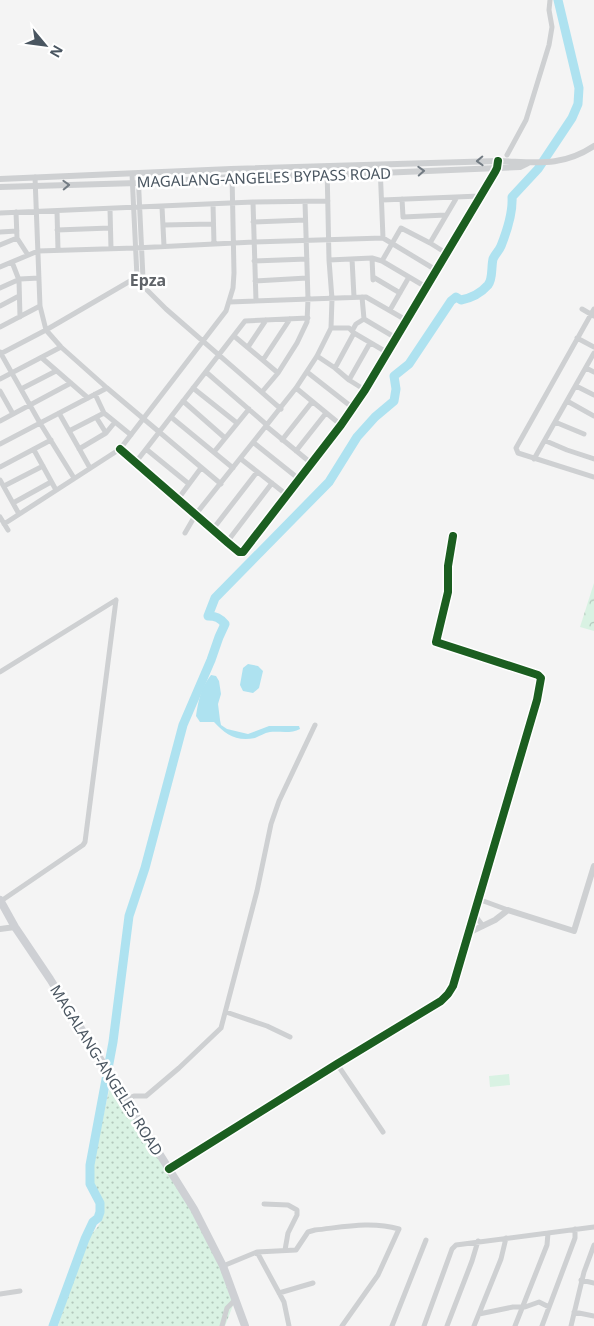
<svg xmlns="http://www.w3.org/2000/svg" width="594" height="1326" viewBox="0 0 594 1326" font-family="'Noto Sans',sans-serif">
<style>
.grass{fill:url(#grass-dots)}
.forest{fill:url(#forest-crowns)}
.park{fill:#d9f2e3}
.water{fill:#aee2f0}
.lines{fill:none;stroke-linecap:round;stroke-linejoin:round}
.river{stroke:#aee2f0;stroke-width:9}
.minor{stroke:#ced0d2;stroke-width:5}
.tertiary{stroke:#ced0d2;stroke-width:6}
.secondary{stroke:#ced0d4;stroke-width:8}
.cycleway-casing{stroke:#fff;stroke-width:11}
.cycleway{stroke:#1b5e20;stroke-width:8}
.oneway{stroke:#727b83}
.labels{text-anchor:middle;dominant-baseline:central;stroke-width:5;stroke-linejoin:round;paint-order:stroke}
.street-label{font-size:15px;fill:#4a5661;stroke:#fff}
.neighbourhood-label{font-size:16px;font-weight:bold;fill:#5f6368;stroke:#fff}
</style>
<defs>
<pattern id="grass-dots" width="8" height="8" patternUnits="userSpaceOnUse" patternTransform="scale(1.25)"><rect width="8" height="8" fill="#d9f2e3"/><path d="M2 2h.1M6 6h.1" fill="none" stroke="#b2c7bb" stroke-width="1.8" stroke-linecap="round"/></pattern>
<pattern id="forest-crowns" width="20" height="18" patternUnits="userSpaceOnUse" patternTransform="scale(1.25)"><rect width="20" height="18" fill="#d9f2e3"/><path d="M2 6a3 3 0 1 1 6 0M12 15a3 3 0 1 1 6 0" fill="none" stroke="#b2c7bb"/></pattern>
</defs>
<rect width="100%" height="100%" fill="#f4f4f4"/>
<path class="grass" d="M111,1081L198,1219L235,1300L225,1326H58L85,1244C89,1235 97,1230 101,1221C107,1210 101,1202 97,1192C93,1184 92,1176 92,1168Z"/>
<path class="forest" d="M594,583V631L580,627Z"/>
<path class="park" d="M509,1074L510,1085L490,1087L489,1076Z"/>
<path class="water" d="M248,664L258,666L263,671L259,688L253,693L243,691L240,685L243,668Z
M211,675L216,676L219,681L221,694L218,704L220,720L221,725L227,729L248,734L269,726H299L300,729C291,734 280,731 270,732C264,733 260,736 255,738C236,742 225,734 214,722H200L196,716C198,702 201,687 211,675Z"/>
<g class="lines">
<path class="river" d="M53,1326L85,1239L93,1222L98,1218L100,1212V1203L90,1184V1165L113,1042L129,916L145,868L183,725L211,660L219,637L225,624C220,618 216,616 208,616L215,598L329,482L357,437L375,417L394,401L396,389L394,376L409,364L451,301L456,297L461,300C471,298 481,293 488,285C493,279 491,268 493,259C495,254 499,251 501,246C507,231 513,213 512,197L538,169L572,118L578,104L579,88L558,0"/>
<path class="minor" d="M507,155L526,120L549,45L552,27L549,10L550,0
M380,165L383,238
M138,173L143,278
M132,174L137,277L147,290L166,309L281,409
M35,177L40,306L46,330L61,347L107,388L221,484
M402,199L403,217L446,215
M382,200L480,196
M253,202L256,301
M213,204L214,244
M162,207L164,246
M110,209L111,249
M57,211L58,250
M16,212L17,238L28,255
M0,213L253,202L328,201
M253,222L305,220
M163,225L213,224
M57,230L110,228
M0,232L17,231
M0,245L17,238
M446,253L430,243L457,197
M372,258L373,280
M352,259L354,297
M329,260L372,258L382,261L426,287
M254,261L307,259
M382,261L401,228L430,243
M12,262L19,280L20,317
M0,267L38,251L135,248L254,242L383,238L436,270
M373,277L400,293
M255,281L307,278
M0,288L20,279L39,278
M362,297L364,319L396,338
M229,302L366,297L406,320
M0,306L19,296
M582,309L594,316
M594,309L516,448L518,453L594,477
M390,310L409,277
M0,327L40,306
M331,328H349L354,333L388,353
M352,331L356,324L364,319
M234,336L278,373
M577,338L594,347
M248,347L266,320
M0,352L40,423L74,478
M0,354L46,330L137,277L143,276
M317,356L335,368L354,333
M42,358L88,398
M263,360L290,319
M335,368L349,380
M586,368L594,372
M206,372L267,425
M307,372L353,408
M0,379L61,347
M576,386L594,395
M193,388L237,423
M296,388L341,425
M21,389L56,371
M365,390L349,380L370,343
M0,391L13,414
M262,392L278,373L297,343L307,322L308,299L305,202
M95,394L104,413L131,435
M183,401L225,438
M567,401L594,416
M59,413L90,468
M96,417L106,433
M171,417L233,468
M0,421L71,383
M555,422L584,434
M266,426L311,463
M69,431L104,413
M282,440L312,402
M546,441L567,450L594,459
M254,443L299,479
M0,444L107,388
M79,449L106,433L115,422
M120,449L227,542L239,552H243L341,425L365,390L498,166
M146,449L189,484
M34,450L56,490
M296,451L326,413
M214,452L249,409
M241,459L287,495
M534,459L594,353
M136,462L245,321L308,318
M0,467L51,440
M0,480L19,514
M4,486L43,466
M178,499L201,468
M13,503L51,482
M0,517L8,530
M4,524L120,449L226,311L233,288L234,273L232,174
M213,529L257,472
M185,533L196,514L296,388L317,356L331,328L332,299L329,260L327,166
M453,536L448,566V592L436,642L538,675L541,678L537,700L468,933
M227,542L272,483
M0,672L116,600
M478,899L508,910
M1,901L83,845L85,842L116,600
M474,914L483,926
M226,1012L267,1026L290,1037
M337,1064L383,1132
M125,1100L134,1096H146L179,1068L221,1028L257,891L271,824L279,801L315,725
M264,1204L288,1205L297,1210V1215L288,1233L285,1250
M257,1252L284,1302L289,1326
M223,1266L257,1252L296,1250L308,1232L315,1230C344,1227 371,1221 399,1229L378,1275L342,1326
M581,1280L594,1283
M279,1293L313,1283
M0,1294L20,1291
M574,1312L594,1316
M479,1314L513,1307H525L539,1302L549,1307
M222,1326L227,1308L236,1299
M392,1326L426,1240
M424,1326L452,1249L456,1245L594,1227
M447,1326L472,1261L478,1241
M474,1326L501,1259L506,1238
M515,1326L547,1245L548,1233
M542,1326L575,1238V1229
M571,1326L584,1272L594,1245"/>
<path class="tertiary" d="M0,179L231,169L498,161C534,162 561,168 594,146
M0,187L138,183L232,177L380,173L520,167L528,163
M0,929L15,927
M169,1169L337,1064L441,1001L448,994L453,986L468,933L495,920L508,910L574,931L594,866"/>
<path class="secondary" d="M0,900L15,927L50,979L194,1209L223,1266L245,1326"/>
<defs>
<path id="cycleway" d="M120,449L227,542L239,552H243L341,425L365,390L495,172L497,168L498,161
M169,1169L337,1064L441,1001L448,994L453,986L537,700L541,678L538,675L436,642L448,592V566L453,536"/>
</defs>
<use href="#cycleway" class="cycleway-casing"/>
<use href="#cycleway" class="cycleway"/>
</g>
<defs><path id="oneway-chevron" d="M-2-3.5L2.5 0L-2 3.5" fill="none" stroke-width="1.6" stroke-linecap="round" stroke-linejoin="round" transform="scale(1.25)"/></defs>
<g class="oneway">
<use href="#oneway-chevron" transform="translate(480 161) rotate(178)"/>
<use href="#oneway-chevron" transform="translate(421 171) rotate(-3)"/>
<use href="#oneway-chevron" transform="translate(66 185) rotate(-2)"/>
</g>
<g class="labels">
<g class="street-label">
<text transform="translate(264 177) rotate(-2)">MAGALANG-ANGELES BYPASS ROAD</text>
<text transform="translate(107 1070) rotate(58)">MAGALANG-ANGELES ROAD</text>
</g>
<g class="neighbourhood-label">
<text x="148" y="280">Epza</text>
</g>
</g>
<g transform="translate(45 45) rotate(119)" stroke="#ffffff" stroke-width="4" paint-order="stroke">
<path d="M0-4L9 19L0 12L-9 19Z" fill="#4a5661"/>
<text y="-8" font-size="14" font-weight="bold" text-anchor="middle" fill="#4a5661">N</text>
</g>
</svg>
